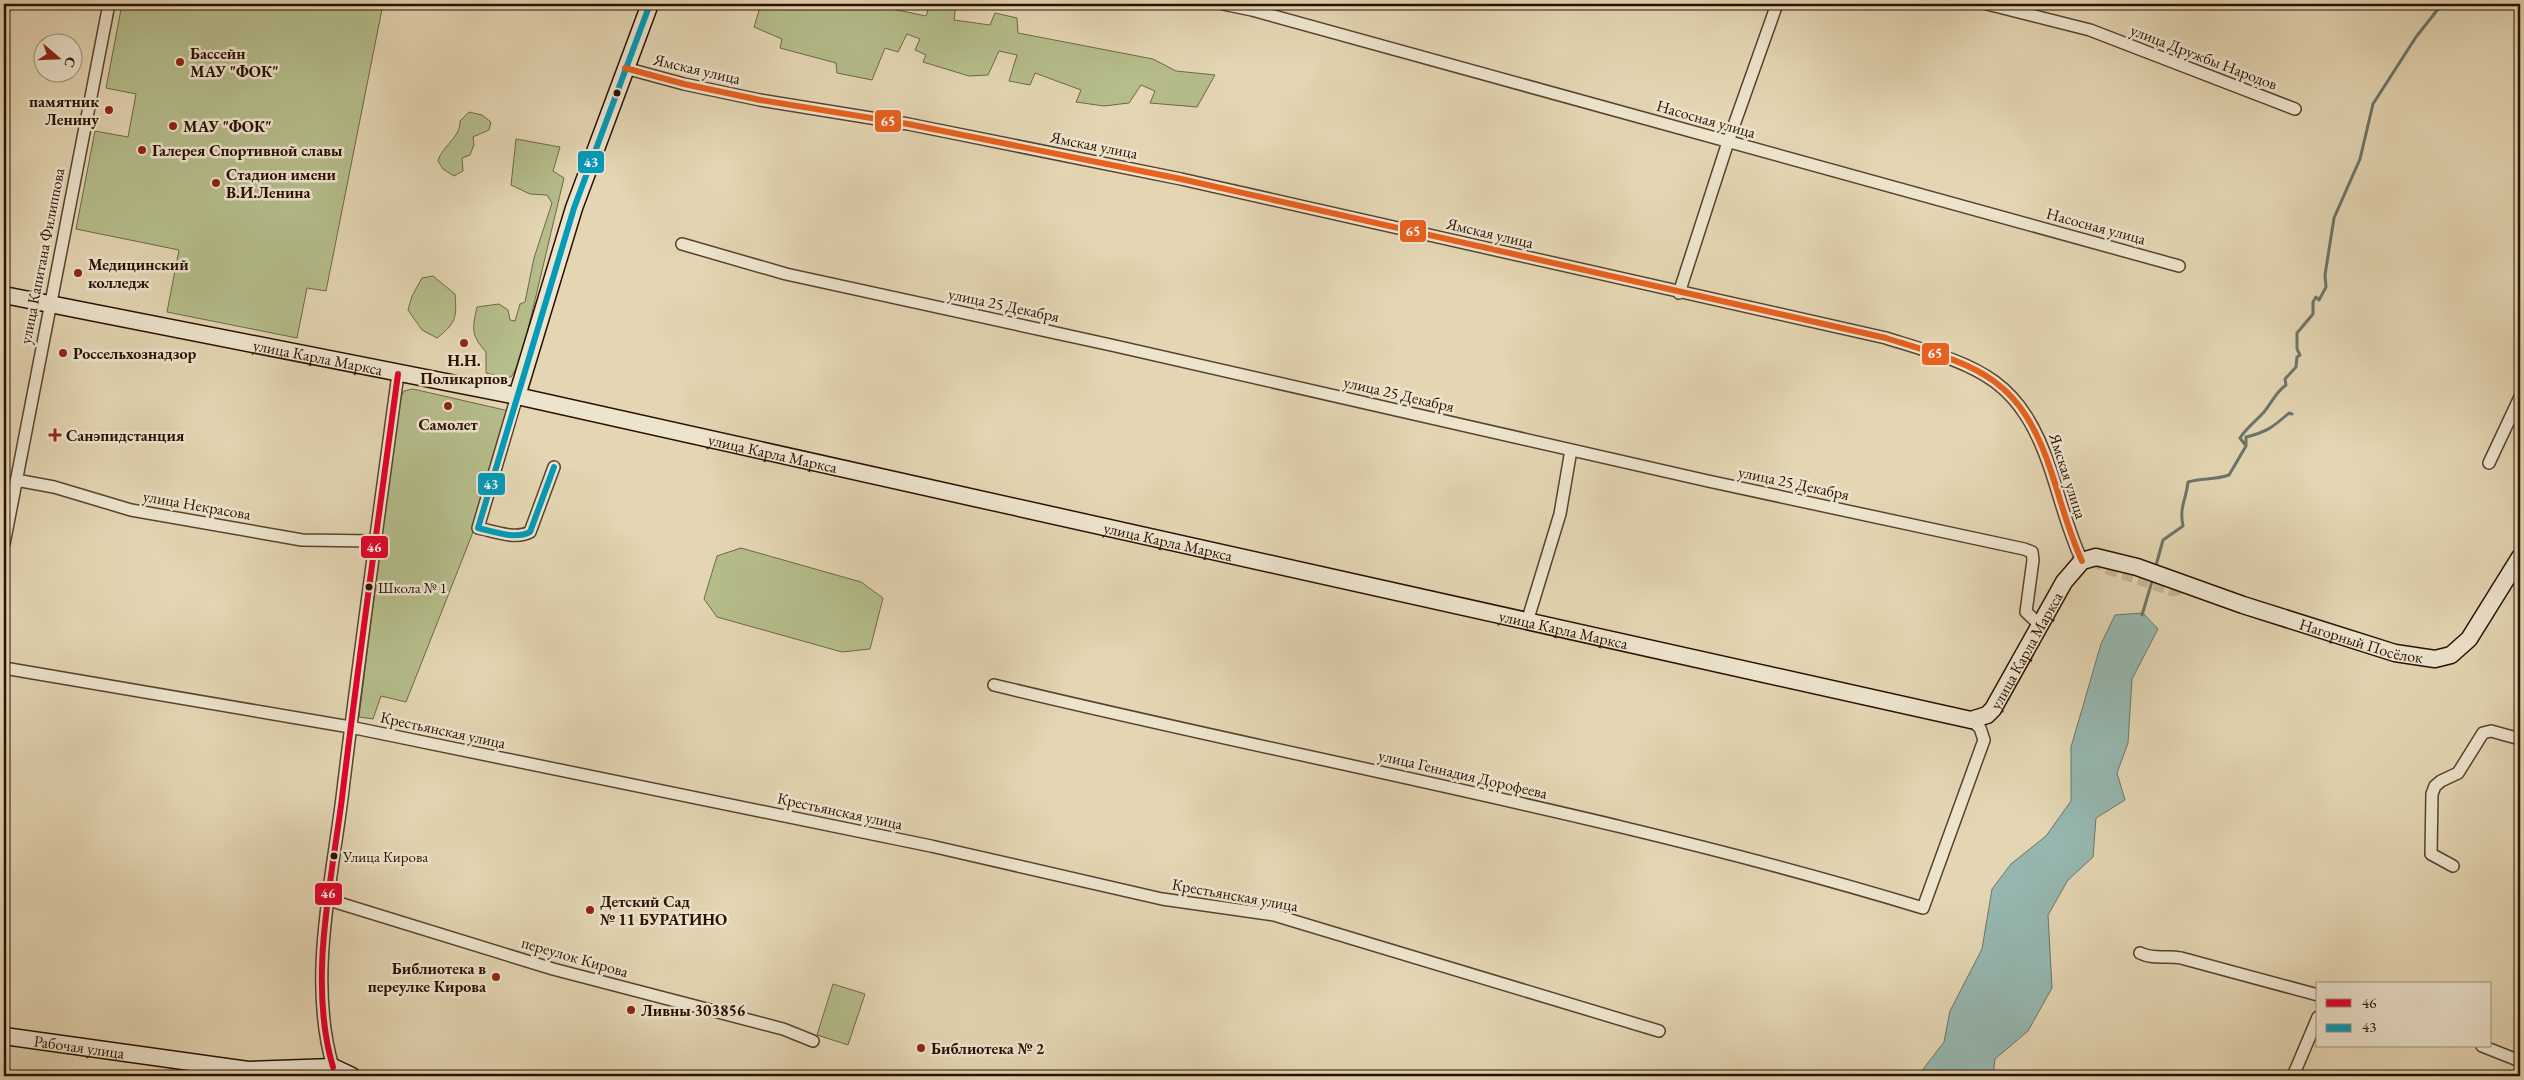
<svg xmlns="http://www.w3.org/2000/svg" width="2524" height="1080" viewBox="0 0 2524 1080" font-family="'EB Garamond',serif">
<style>
.green{fill:#b5bd8b;stroke:#706646}
.water{fill:#96b8b1;stroke:#6b756a}
.lines{fill:none;stroke-linecap:round;stroke-linejoin:round}
.stream{stroke:#6b756a;stroke-width:3}
.street-tunnel{stroke:#c8b898;stroke-width:11;stroke-dasharray:11 5.5;stroke-linecap:butt}
.street-casing{stroke:#58422d;stroke-width:14}
.secondary-casing{stroke:#2a1000;stroke-width:19}
.street{stroke:#ede4ce;stroke-width:11}
.secondary{stroke:#ede4ce;stroke-width:16}
.bus-1-casing{stroke:#ede4ce;stroke-width:10}
.bus-2-casing{stroke:#ede4ce;stroke-width:10}
.bus-3-casing{stroke:#ede4ce;stroke-width:10}
.bus-1{stroke:#e4002b;stroke-width:6}
.bus-2{stroke:#049ab9;stroke-width:6}
.bus-3{stroke:#e86120;stroke-width:6}
.poi-dot{fill:#8f2418;stroke:#ede4ce;stroke-width:2}
.bus-dot{fill:#2a1000;stroke:#ede4ce;stroke-width:2}
.labels{text-anchor:middle;dominant-baseline:central;stroke-width:5;stroke-linejoin:round;paint-order:stroke}
.bus-label{font-size:15px;fill:#2a1000;stroke:#ede4ce;text-anchor:start}
.poi-label{font-size:16px;font-weight:bold;fill:#2a1000;stroke:#ede4ce;text-anchor:start}
.street-label{font-size:16px;fill:#2a1000;stroke:#ede4ce}
.line-badge{stroke:#ede4ce;stroke-width:2}
.badge-label{font-size:14px;text-anchor:middle;font-weight:bold;fill:#fff}
</style>
<rect width="100%" height="100%" fill="#e4d6b3"/>
<filter id="stains"><feTurbulence type="fractalNoise" baseFrequency=".004" numOctaves="4"/><feColorMatrix values="0 0 0 0 .2 0 0 0 0 .09 0 0 0 0 .02 0 0 0 .5 -.17"/></filter>
<radialGradient id="worn" r=".72"><stop offset=".6" stop-color="#630" stop-opacity="0"/><stop offset="1" stop-color="#630" stop-opacity=".3"/></radialGradient>
<path class="green" d="M122,4H383L326,291L307,288L297,338L167,312L179,250L76,229L95,131L128,137L136,94L106,88Z
M761,4H883V7L926,16L930,4H956L954,20L990,25L995,13L1017,18L1018,33L1153,59L1176,71L1215,75L1197,107L1150,103L1155,91L1141,85L1129,103L1104,106L1076,102L1081,90L1035,73L1030,85L1009,81L1017,55L999,51L988,75L969,76L923,62L926,55L915,50L920,39L907,34L898,52L885,48L872,80L837,73L836,63L780,48L782,39L754,27Z
M469,112L482,115L491,122L489,130L473,137L474,145L470,155L462,158L463,171L454,176L443,169L438,161C442,146 461,137 460,121Z
M516,139L560,147L553,171L564,178L525,342L518,366L511,377H501L486,373V352C471,335 472,329 477,307L499,304L508,310L510,320L515,321L520,304L525,302L534,258L552,203L547,195L530,194L511,185Z
M433,276L455,294C457,318 456,323 437,338L422,330L408,310L412,296L422,278Z
M413,389L509,411L475,527L406,702L381,696L373,719L359,717L399,400L404,391Z
M741,548L861,582L883,598L870,649L842,652L717,617L704,599L717,556Z
M833,984L865,994L848,1045L817,1035Z"/>
<path class="water" d="M2143,613L2158,629L2132,679L2128,743L2117,773L2125,800L2096,818L2093,857L2068,880L2048,915L2052,988L2028,1031L1995,1059L1993,1076H1918L1944,1042L1950,1011L1982,949L1992,889L2011,864L2046,836L2071,801V747L2101,644L2115,615Z"/>
<g class="lines">
<path class="stream" d="M2246,445V437C2267,432 2273,427 2289,413L2292,414
M2155,569L2163,540L2183,526C2179,506 2186,501 2188,482C2202,478 2215,480 2229,475L2246,446L2240,438C2246,428 2256,421 2264,412C2272,402 2276,392 2286,385L2285,379L2296,367L2297,357L2300,355L2297,349V333L2313,314V302L2316,297L2319,300L2326,287L2325,275L2334,218L2360,159L2373,104L2416,37L2442,4
M2142,615L2153,578"/>
<path class="street-tunnel" d="M2093,560L2108,569L2173,591L2189,586"/>
<defs>
<path id="street" d="M1223,4L1252,10L2179,266
M1987,4L2090,30L2295,109
M625,68L684,84L760,100L908,124L1181,179L1886,338C1976,366 2019,374 2051,471C2061,501 2068,531 2082,561
M682,244L786,274L1111,345L1708,481L2024,549L2032,552L2033,560L2026,612L2040,625
M1679,293L1728,142L1777,4
M517,396L478,528C493,531 515,540 530,532L554,467
M2489,463L2520,397
M16,480L54,487L131,510L302,540L375,541
M4,544L109,4
M1527,622L1560,514L1571,450
M4,668L350,727L931,846L1162,899L1274,915L1659,1031
M994,685C1303,760 1618,815 1923,908L1984,740L1980,728L1971,720
M2453,866L2431,854L2432,794L2435,786L2441,781L2458,773L2483,733L2491,731L2520,739
M329,900L553,969L783,1029L813,1041
M2140,953C2154,960 2166,955 2181,958L2318,995
M2482,1046L2520,1061
M333,1067C308,982 331,885 342,798C359,656 379,515 398,374
M2293,1076L2318,1017"/>
<g id="secondary">
<path id="s1" d="M4,295L517,396L1971,720L1987,715L1993,709L2064,582L2082,561L2096,557L2137,567L2243,605L2395,653L2435,659L2451,655L2469,639L2520,557"/>
<path d="M517,396L574,208L650,4"/>
<path id="s2" d="M4,1036L248,1070L333,1067L352,1076"/>
</g>
</defs>
<use href="#street" class="street-casing"/>
<use href="#secondary" class="secondary-casing"/>
<use href="#street" class="street"/>
<use href="#secondary" class="secondary"/>
<defs>
<path id="bus-1" d="M333,1067C308,982 331,885 342,798C359,656 379,515 398,374"/>
<path id="bus-2" d="M554,467L530,532C515,540 493,531 478,528L574,208L650,4"/>
<path id="bus-3" d="M625,68L684,84L760,100L908,124L1181,179L1886,338C1976,366 2019,374 2051,471C2061,501 2068,531 2082,561"/>
</defs>
<use href="#bus-1" class="bus-1-casing"/>
<use href="#bus-2" class="bus-2-casing"/>
<use href="#bus-3" class="bus-3-casing"/>
<use href="#bus-1" class="bus-1"/>
<use href="#bus-2" class="bus-2"/>
<use href="#bus-3" class="bus-3"/>
</g>
<g class="poi-dot">
<circle cx="180" cy="62" r="5"/>
<circle cx="109" cy="110" r="5"/>
<circle cx="173" cy="126" r="5"/>
<circle cx="142" cy="150" r="5"/>
<circle cx="216" cy="183" r="5"/>
<circle cx="78" cy="273" r="5"/>
<circle cx="464" cy="343" r="5"/>
<circle cx="63" cy="353" r="5"/>
<circle cx="448" cy="406" r="5"/>
<path d="M52.5 427.5h5v5h5v5h-5v5h-5v-5h-5v-5h5z"/>
<circle cx="590" cy="910" r="5"/>
<circle cx="496" cy="977" r="5"/>
<circle cx="631" cy="1010" r="5"/>
<circle cx="921" cy="1048" r="5"/>
</g>
<g class="bus-dot">
<circle cx="617" cy="93" r="4.5"/>
<circle cx="369" cy="587" r="4.5"/>
<circle cx="334" cy="856" r="4.5"/>
</g>
<g class="labels">
<g class="bus-label">
<text x="378" y="587">Школа № 1</text>
<text x="343" y="856">Улица Кирова</text>
</g>
<g class="poi-label">
<text x="190" y="53">Бассейн<tspan x="190" dy="18">МАУ "ФОК"</tspan></text>
<text x="99" y="101" text-anchor="end">памятник<tspan x="99" dy="18">Ленину</tspan></text>
<text x="183" y="126">МАУ "ФОК"</text>
<text x="152" y="150">Галерея Спортивной славы</text>
<text x="226" y="174">Стадион имени<tspan x="226" dy="18">В.И.Ленина</tspan></text>
<text x="88" y="264">Медицинский<tspan x="88" dy="18">колледж</tspan></text>
<text x="73" y="353">Россельхознадзор</text>
<text x="464" y="360" text-anchor="middle">Н.Н.<tspan x="464" dy="18">Поликарпов</tspan></text>
<text x="448" y="424" text-anchor="middle">Самолет</text>
<text x="66" y="435">Санэпидстанция</text>
<text x="600" y="901">Детский Сад<tspan x="600" dy="18">№ 11 БУРАТИНО</tspan></text>
<text x="486" y="968" text-anchor="end">Библиотека в<tspan x="486" dy="18">переулке Кирова</tspan></text>
<text x="641" y="1010">Ливны 303856</text>
<text x="931" y="1048">Библиотека № 2</text>
</g>
<g class="street-label">
<text transform="translate(2204 57) rotate(21)">улица Дружбы Народов</text>
<text transform="translate(697 69) rotate(13)">Ямская улица</text>
<text transform="translate(1706 119) rotate(16)">Насосная улица</text>
<text transform="translate(1094 145) rotate(11)">Ямская улица</text>
<text transform="translate(2096 226) rotate(15)">Насосная улица</text>
<text transform="translate(1490 233) rotate(13)">Ямская улица</text>
<text transform="translate(42 256) rotate(-79)">улица Капитана Филиппова</text>
<text transform="translate(1004 305) rotate(12)">улица 25 Декабря</text>
<text stroke="none"><textPath href="#s1" startOffset="320">улица Карла Маркса</textPath></text>
<text transform="translate(1399 394) rotate(13)">улица 25 Декабря</text>
<text stroke="none"><textPath href="#s1" startOffset="785">улица Карла Маркса</textPath></text>
<text transform="translate(2068 476) rotate(72)">Ямская улица</text>
<text transform="translate(1794 483) rotate(12)">улица 25 Декабря</text>
<text transform="translate(197 505) rotate(10)">улица Некрасова</text>
<text stroke="none"><textPath href="#s1" startOffset="1190">улица Карла Маркса</textPath></text>
<text stroke="none"><textPath href="#s1" startOffset="1595">улица Карла Маркса</textPath></text>
<text stroke="none"><textPath href="#s1" startOffset="2504">Нагорный Посёлок</textPath></text>
<text stroke="none"><textPath href="#s1" startOffset="2105">улица Карла Маркса</textPath></text>
<text transform="translate(443 730) rotate(12)">Крестьянская улица</text>
<text transform="translate(1463 774) rotate(13)">улица Геннадия Дорофеева</text>
<text transform="translate(840 811) rotate(12)">Крестьянская улица</text>
<text transform="translate(1235 895) rotate(10)">Крестьянская улица</text>
<text transform="translate(575 957) rotate(16)">переулок Кирова</text>
<text stroke="none"><textPath href="#s2" startOffset="76">Рабочая улица</textPath></text>
</g>
</g>
<g class="line-badge">
<rect x="874" y="109" width="28" height="24" rx="5" fill="#e86120"/>
<rect x="577" y="150" width="28" height="24" rx="5" fill="#049ab9"/>
<rect x="1399" y="219" width="28" height="24" rx="5" fill="#e86120"/>
<rect x="1921" y="342" width="29" height="24" rx="5" fill="#e86120"/>
<rect x="477" y="472" width="29" height="24" rx="5" fill="#049ab9"/>
<rect x="360" y="535" width="29" height="24" rx="5" fill="#e4002b"/>
<rect x="314" y="882" width="29" height="24" rx="5" fill="#e4002b"/>
</g>
<g class="badge-label">
<text x="888" y="126">65</text>
<text x="591" y="167">43</text>
<text x="1413" y="236">65</text>
<text x="1935" y="358">65</text>
<text x="491" y="489">43</text>
<text x="374" y="552">46</text>
<text x="328" y="898">46</text>
</g>
<rect width="2524" height="1080" fill="none" stroke="#e4d6b3" stroke-width="20"/>
<rect x="5" y="5" width="2514" height="1070" fill="none" stroke="#2a1000" stroke-width="2.5"/>
<rect x="10" y="10" width="2504" height="1060" fill="none" stroke="#2a1000"/>
<rect x="2316" y="982" width="175" height="65" fill="#ede4ce" stroke="#9f8f7c"/>
<rect x="2326" y="999" width="25" height="8" fill="#e4002b" stroke="#9f8f7c"/>
<text x="2362" y="1008" font-size="15" fill="#2a1000">46</text>
<rect x="2326" y="1024" width="25" height="8" fill="#049ab9" stroke="#9f8f7c"/>
<text x="2362" y="1032" font-size="15" fill="#2a1000">43</text>
<g transform="translate(58 58) rotate(109)"><circle r="24" fill="#ede4ce" stroke="#9f8f7c"/>
<path d="M0-4L9 19L0 12L-9 19Z" fill="#8f2418"/>
<text y="-8" font-size="14" font-weight="bold" text-anchor="middle" fill="#2a1000">С</text>
</g>
<rect width="100%" height="100%" filter="url(#stains)"/>
<rect width="100%" height="100%" fill="url(#worn)"/>
</svg>
